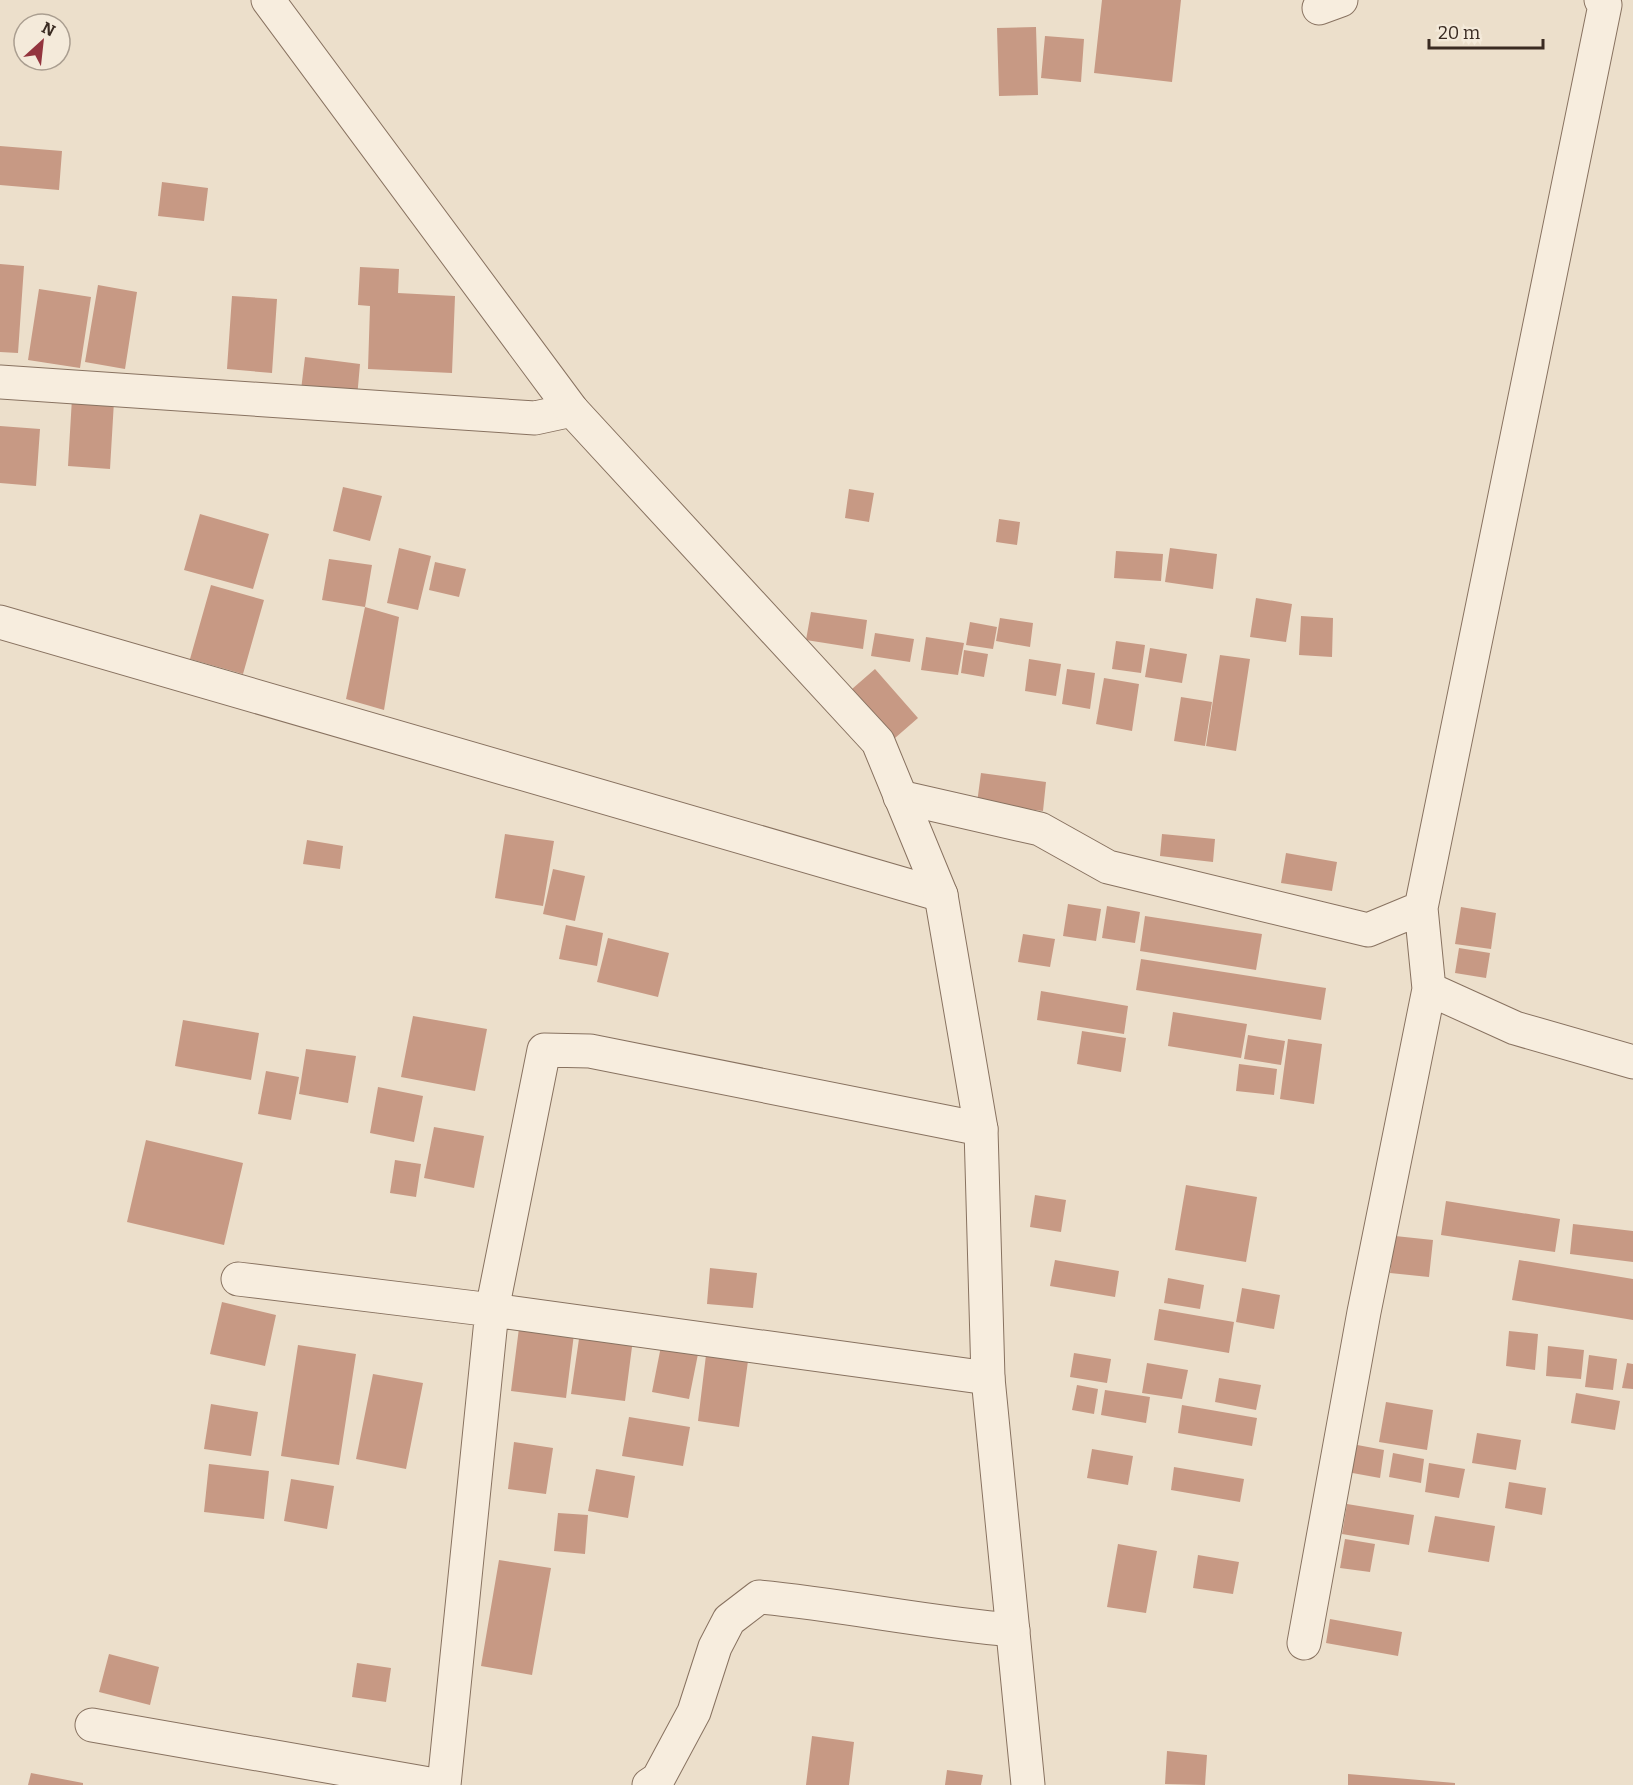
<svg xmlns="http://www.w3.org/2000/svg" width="1633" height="1785" viewBox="0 0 1633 1785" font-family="Bitter,serif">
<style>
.building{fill:#c79984}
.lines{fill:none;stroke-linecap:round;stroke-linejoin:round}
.minor-casing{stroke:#887260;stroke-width:35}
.tertiary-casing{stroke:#887260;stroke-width:35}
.minor{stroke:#f7edde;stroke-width:33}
.tertiary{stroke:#f7edde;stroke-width:33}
</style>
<rect width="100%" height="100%" fill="#ecdfcb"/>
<path class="building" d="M1102,0H1181L1172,82L1094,73Z
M1036,27L1038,95L999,96L997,28Z
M1045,36L1084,39L1081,82L1041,78Z
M0,146L62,151L59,190L0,185Z
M162,182L208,188L204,221L158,216Z
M0,264L24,266L18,353L0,352Z
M360,267L399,269L398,293L455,296L452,373L368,369L370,306L358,305Z
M98,285L137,292L125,369L85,362Z
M39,289L91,297L80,368L28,360Z
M232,296L277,299L272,373L227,369Z
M305,357L360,364L357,398L301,390Z
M72,398L114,401L110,469L68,466Z
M0,426L40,429L36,486L0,483Z
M343,487L382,496L370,541L333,531Z
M849,489L874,493L869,522L845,518Z
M200,514L269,534L253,589L184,570Z
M999,519L1020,522L1017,545L996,542Z
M399,548L431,556L418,610L387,603Z
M1170,548L1217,554L1213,589L1165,582Z
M1116,551L1163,554L1161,581L1114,578Z
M329,559L372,565L365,607L322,600Z
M435,562L466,569L459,597L429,590Z
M211,585L264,600L243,674L190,659Z
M1256,598L1292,604L1286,642L1250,637Z
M365,607L399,617L384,710L346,699Z
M811,612L867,620L863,649L806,640Z
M1301,616L1333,618L1332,657L1299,655Z
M1000,618L1033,623L1030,647L996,641Z
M970,622L997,627L993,649L966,645Z
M875,633L914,639L910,662L871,656Z
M926,637L964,643L958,675L921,670Z
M1116,641L1145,645L1141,673L1112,669Z
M1150,648L1187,654L1182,683L1145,677Z
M964,650L988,654L984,677L961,673Z
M1220,655L1250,659L1236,751L1206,746Z
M1029,659L1061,664L1056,696L1025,691Z
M875,669L918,718L895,738L852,689Z
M1067,669L1095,673L1090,709L1062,704Z
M1104,678L1139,684L1132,731L1096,724Z
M1181,697L1212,702L1205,746L1174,741Z
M981,773L1046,782L1043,811L977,803Z
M505,834L554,841L543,906L495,898Z
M1162,834L1215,839L1213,862L1160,856Z
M307,840L343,846L340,869L303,864Z
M1286,853L1337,862L1332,891L1281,883Z
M553,869L585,876L575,921L543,914Z
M1068,904L1101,909L1096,941L1063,936Z
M1107,906L1140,912L1135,943L1102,938Z
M1461,907L1496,913L1491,949L1455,944Z
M1145,916L1262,934L1256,970L1140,951Z
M566,925L603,933L597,966L559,959Z
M1023,934L1055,939L1050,967L1018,962Z
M608,938L669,953L658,997L597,982Z
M1459,948L1490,953L1486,978L1455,973Z
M1141,959L1326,988L1321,1020L1136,990Z
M1041,991L1128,1006L1124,1034L1037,1020Z
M1173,1012L1247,1024L1241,1058L1168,1046Z
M413,1016L487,1029L475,1091L401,1077Z
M183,1020L259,1033L251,1080L175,1066Z
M1082,1031L1126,1038L1121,1072L1077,1064Z
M1248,1035L1285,1041L1281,1065L1244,1059Z
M1288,1039L1322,1044L1314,1104L1280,1099Z
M306,1049L356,1056L348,1103L299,1094Z
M1239,1064L1277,1069L1274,1095L1236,1091Z
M266,1071L299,1077L291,1120L258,1114Z
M378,1087L423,1096L414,1142L370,1133Z
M434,1127L484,1136L474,1188L424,1178Z
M146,1140L243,1163L224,1245L127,1222Z
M395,1160L421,1164L416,1197L390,1193Z
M1186,1185L1257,1197L1246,1262L1175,1250Z
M1035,1195L1066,1200L1061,1232L1030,1227Z
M1446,1201L1560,1219L1555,1252L1441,1235Z
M1573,1224L1633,1231V1262L1570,1254Z
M1395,1236L1433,1240L1429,1277L1390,1273Z
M1055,1260L1119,1271L1115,1297L1050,1286Z
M1519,1260L1633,1279V1320L1512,1300Z
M710,1268L757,1273L753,1308L707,1304Z
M1168,1278L1204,1285L1200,1309L1164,1303Z
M1242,1288L1280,1295L1274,1329L1236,1322Z
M222,1302L276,1315L265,1366L210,1354Z
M1159,1309L1234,1322L1229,1353L1154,1340Z
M520,1320L575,1326L566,1398L511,1391Z
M1509,1331L1538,1334L1535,1370L1506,1366Z
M580,1332L633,1339L625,1401L571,1394Z
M662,1341L699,1349L689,1399L652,1392Z
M298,1345L356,1354L339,1465L281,1456Z
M1548,1346L1584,1350L1581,1379L1546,1376Z
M1074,1353L1111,1359L1107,1383L1070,1377Z
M706,1355L748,1361L739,1427L698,1421Z
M1589,1355L1617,1359L1613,1390L1585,1387Z
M1147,1363L1188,1370L1182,1399L1142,1393Z
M1627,1363L1633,1364V1389L1622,1388Z
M373,1374L423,1383L406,1469L356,1459Z
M1219,1378L1261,1385L1256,1410L1215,1402Z
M1077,1385L1098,1389L1094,1414L1072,1410Z
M1105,1390L1150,1397L1146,1423L1101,1415Z
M1576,1393L1620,1401L1615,1430L1571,1423Z
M1386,1402L1433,1410L1427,1450L1379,1442Z
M211,1404L258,1412L251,1456L204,1449Z
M1182,1405L1257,1418L1252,1446L1178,1433Z
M629,1417L690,1427L683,1466L622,1456Z
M1477,1433L1521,1440L1516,1470L1472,1463Z
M514,1442L553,1448L546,1494L508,1489Z
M1352,1444L1384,1450L1380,1478L1347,1472Z
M1092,1449L1133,1456L1128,1485L1087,1478Z
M1393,1453L1424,1459L1421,1483L1389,1477Z
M1429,1463L1465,1469L1459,1498L1425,1492Z
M209,1464L269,1471L264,1519L204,1512Z
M1174,1467L1244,1479L1240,1502L1171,1490Z
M596,1469L635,1476L628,1518L588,1511Z
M291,1479L334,1486L327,1529L284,1521Z
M1509,1482L1546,1488L1542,1515L1505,1508Z
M1347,1504L1414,1515L1409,1545L1342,1534Z
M558,1513L588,1515L585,1554L554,1551Z
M1435,1516L1495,1526L1489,1562L1428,1552Z
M1345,1539L1375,1544L1370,1572L1340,1568Z
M1118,1544L1157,1551L1146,1613L1107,1607Z
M1198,1555L1239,1562L1233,1594L1193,1588Z
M499,1560L551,1568L532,1675L481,1666Z
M1330,1619L1402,1632L1398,1656L1326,1643Z
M109,1654L159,1667L150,1705L99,1692Z
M357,1663L391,1668L386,1702L352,1697Z
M812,1736L854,1742L849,1785H806Z
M1167,1751L1207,1755L1205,1785L1165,1784Z
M947,1770L983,1775L981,1785H945Z
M31,1773L83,1783V1785H28Z
M1348,1774L1455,1783V1785H1348Z"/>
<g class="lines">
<defs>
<path id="minor" d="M1319,8L1341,0
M0,382L535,418L572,410
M0,622L941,895
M900,797L1040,829L1108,867L1368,930L1421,908
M1429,989L1515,1028L1633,1062
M238,1279L492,1310L988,1378
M1304,1643L1364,1312L1429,989L1421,908L1605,5L1601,0
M92,1725L435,1785
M444,1785L492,1310L544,1050L590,1051L981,1129
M649,1785L658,1779L694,1712L715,1647L729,1620L759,1597C844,1605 928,1623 1013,1630"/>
<path id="tertiary" d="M268,0L572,410L878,742L941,895L981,1129L988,1378L1028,1785"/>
</defs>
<use href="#minor" class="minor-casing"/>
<use href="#tertiary" class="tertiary-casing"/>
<use href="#minor" class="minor"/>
<use href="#tertiary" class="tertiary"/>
</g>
<g transform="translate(42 42) rotate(27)"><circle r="28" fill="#f4eada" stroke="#aa9e90" stroke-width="1.5"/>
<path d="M0-4.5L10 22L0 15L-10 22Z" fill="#93343e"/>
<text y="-9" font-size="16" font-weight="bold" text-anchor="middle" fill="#3a2b22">N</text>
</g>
<path d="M1429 39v9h114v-9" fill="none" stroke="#3a2b22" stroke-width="3"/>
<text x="1438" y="39" font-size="18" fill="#3a2b22" stroke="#f4eada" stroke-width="4.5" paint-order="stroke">20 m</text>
</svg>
